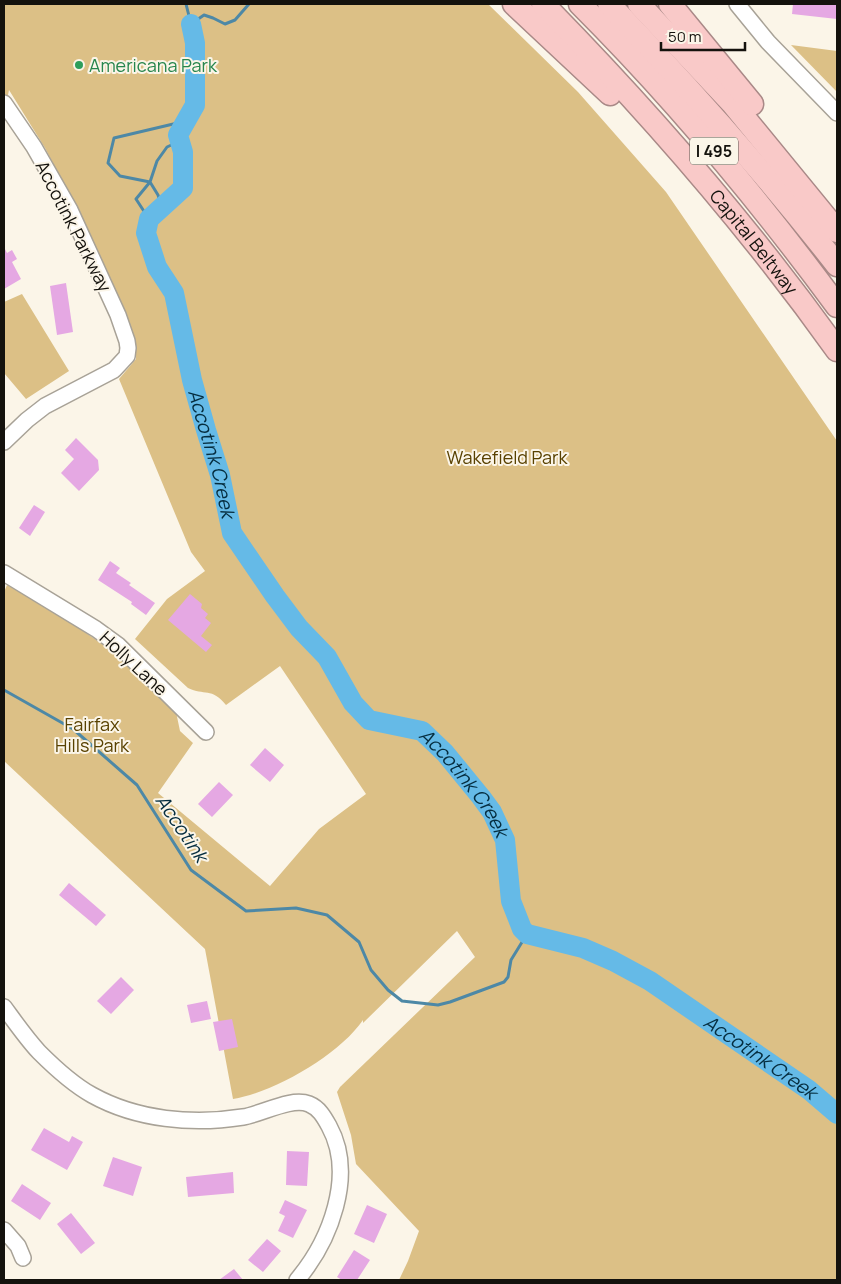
<svg xmlns="http://www.w3.org/2000/svg" width="841" height="1284" viewBox="0 0 841 1284" font-family="Manrope,sans-serif">
<style>
.green{fill:#dcc086}
.lines{fill:none;stroke-linecap:round;stroke-linejoin:round}
.stream{stroke:#4d88a6;stroke-width:3}
.river{stroke:#65bae7;stroke-width:20}
.building{fill:#e5a8e3}
.minor-casing{stroke:#a8a297;stroke-width:18}
.highway-casing{stroke:#a98987;stroke-width:25}
.minor{stroke:#fff;stroke-width:15}
.highway{stroke:#f9c9c8;stroke-width:22}
.leisure-dot{fill:#2e9e5b;stroke:#fbf5e8;stroke-width:2}
.labels{text-anchor:middle;dominant-baseline:central;stroke-width:4;stroke-linejoin:round;paint-order:stroke}
.shield{fill:#fbf5e8;stroke:#59564f;stroke-width:1}
.shield-label{font-size:16px;font-weight:bold;fill:#14120d}
.leisure-label{font-size:18px;fill:#27864d;stroke:#fbf5e8;text-anchor:start}
.street-label{font-size:18px;fill:#14120d;stroke:#fbf5e8}
.park-label{font-size:18px;fill:#594100;stroke:#fbf5e8}
.water-label{font-size:19px;font-style:italic;fill:#052d3f;stroke:#fbf5e8}
</style>
<rect width="100%" height="100%" fill="#fbf5e8"/>
<path class="green" d="M4,4H488L578,92L666,192L837,441V1280H399L408,1261L419,1231L356,1164L351,1135L337,1092L340,1087L475,957L457,931L363,1023V1020C339,1055 275,1092 233,1099L205,949L4,761V592L7,585L55,612L114,652L147,679L175,707L180,731L193,743L158,793L270,886L319,829L366,794L280,666L226,705C212,687 204,696 188,688L135,639L167,599L205,571L191,552L119,379L136,359L133,335L80,215L45,148L9,90L6,105L4,103Z
M791,45L837,51V92Z
M22,294L69,371L26,399L4,373V302Z"/>
<g class="lines">
<path class="stream" d="M186,4L191,24L204,15L213,18L225,24L235,20L249,4
M162,208L158,195L150,182L120,176L108,163L114,138L186,121
M149,219L136,199L150,182L157,161L167,147L180,141
M4,690L73,729L137,785L191,870L246,911L296,908L327,915L359,942L371,970L388,990L402,1001L438,1005L450,1002L504,982L508,977L511,960L527,934"/>
<path class="river" id="s1" d="M191,24L195,43V105L178,135L183,152V188L149,219L146,233L157,267L174,293L192,380L206,430L220,475L232,533L275,596L299,628L327,657L353,703L369,720L422,731L445,753L481,797L492,812L505,840L511,901L522,929L527,934L583,948L613,961L650,981L809,1090L837,1114"/>
</g>
<path class="building" d="M793,4H837V19L792,14Z
M4,247L7,253L12,250L17,259L12,262L21,279L4,289Z
M66,283L73,332L57,335L50,286Z
M76,438L98,460L99,470L79,491L61,473L74,459L65,450Z
M34,505L45,512L30,536L19,528Z
M110,561L120,568L116,573L131,583L129,585L155,603L146,615L131,604L132,602L98,580Z
M190,594L202,604L201,608L208,614L205,618L211,623L201,636L212,645L206,652L168,620Z
M265,748L284,765L270,782L250,765Z
M219,782L233,795L212,817L198,804Z
M69,883L106,915L96,926L59,895Z
M121,977L134,990L111,1014L97,1001Z
M207,1001L211,1019L191,1023L187,1005Z
M232,1019L238,1047L219,1051L213,1022Z
M44,1128L69,1142L72,1136L83,1142L67,1170L31,1150Z
M287,1151L309,1152L307,1186L286,1185Z
M113,1157L142,1167L133,1196L103,1186Z
M233,1172L234,1193L188,1197L186,1177Z
M22,1184L51,1203L40,1220L11,1201Z
M285,1200L307,1210L293,1238L278,1231L285,1216L279,1213Z
M367,1205L387,1214L374,1243L354,1234Z
M71,1213L95,1243L81,1254L57,1224Z
M267,1239L281,1251L263,1272L248,1260Z
M354,1250L370,1260L357,1280H342L337,1277Z
M234,1269L243,1280H219Z"/>
<g class="lines">
<defs>
<path id="minor" d="M737,4L768,42L837,113
M4,103L34,147L70,210L118,315L127,341L128,348L127,356L114,370L45,406L27,420L4,442
M4,573L96,629L118,645L206,732
M4,1007C15,1022 26,1038 39,1052C55,1068 72,1084 92,1095C137,1120 193,1125 243,1117C262,1114 291,1097 309,1104C319,1108 324,1117 329,1126C356,1175 330,1241 297,1280
M4,1230L18,1246L23,1258"/>
<g id="highway">
<path d="M514,4L610,94"/>
<path id="s2" d="M543,4C649,112 749,227 837,350"/>
<path d="M580,4C673,97 759,200 837,306"/>
<path d="M609,4C689,87 766,174 837,265"/>
<path d="M639,4L733,104L837,231"/>
<path d="M670,4L752,104"/>
</g>
</defs>
<use href="#minor" class="minor-casing"/>
<use href="#highway" class="highway-casing"/>
<use href="#minor" class="minor"/>
<use href="#highway" class="highway"/>
</g>
<circle class="leisure-dot" cx="79" cy="65" r="5"/>
<g class="labels">
<rect class="shield" x="690" y="137.5" width="48" height="27" rx="4"/>
<g class="shield-label">
<text x="714" y="151">I 495</text>
</g>
<g class="leisure-label">
<text x="89" y="65">Americana Park</text>
</g>
<g class="street-label">
<text transform="translate(74 226) rotate(63)">Accotink Parkway</text>
<text stroke="none"><textPath href="#s2" startOffset="318">Capital Beltway</textPath></text>
<text transform="translate(134 663) rotate(43)">Holly Lane</text>
</g>
<g class="park-label">
<text x="507" y="457">Wakefield Park</text>
<text x="92" y="724">Fairfax<tspan x="92" dy="21">Hills Park</tspan></text>
</g>
<g class="water-label">
<text stroke="none"><textPath href="#s1" startOffset="462">Accotink Creek</textPath></text>
<text stroke="none"><textPath href="#s1" startOffset="898">Accotink Creek</textPath></text>
<text transform="translate(182 828) rotate(56)">Accotink</text>
<text stroke="none"><textPath href="#s1" startOffset="1334">Accotink Creek</textPath></text>
</g>
</g>
<rect width="841" height="1284" fill="none" stroke="#14120d" stroke-width="10"/>
<path d="M661 42v8h84v-8" fill="none" stroke="#14120d" stroke-width="2.5"/>
<text x="668" y="42" font-size="15" fill="#14120d" stroke="#fbf5e8" stroke-width="4" paint-order="stroke">50 m</text>
</svg>
